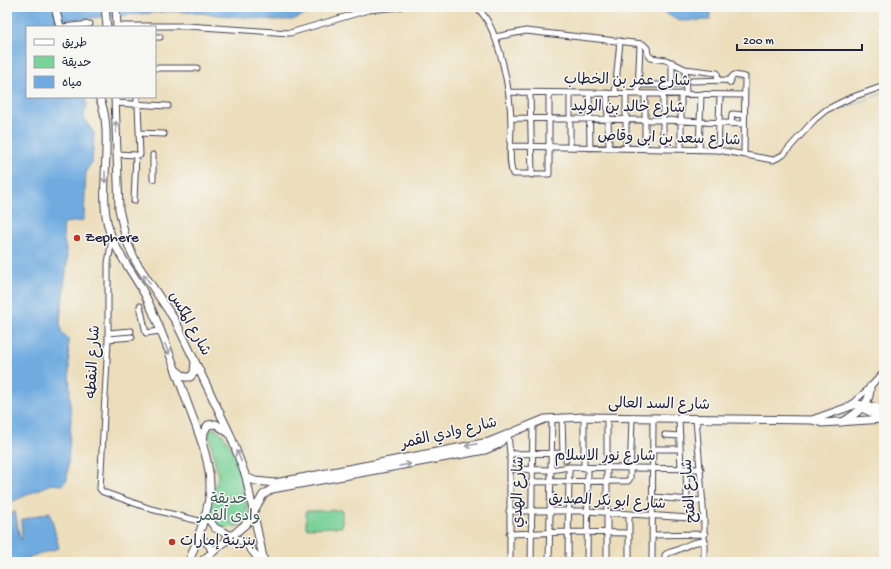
<svg xmlns="http://www.w3.org/2000/svg" width="891" height="569" viewBox="0 0 891 569" font-family="'Gochi Hand','Playpen Sans Arabic',sans-serif">
<style>
.green{fill:#79d298;stroke:#4e7a6a}
.water{fill:#6fabe0;stroke:#48668e}
.lines{fill:none;stroke-linecap:round;stroke-linejoin:round}
.stream{stroke:#6fabe0;stroke-width:1}
.canal{stroke:#6fabe0;stroke-width:4.5}
.minor-casing{stroke:#403e4e;stroke-width:7}
.major-casing{stroke:#403e4e;stroke-width:9}
.minor{stroke:#fff;stroke-width:5}
.major{stroke:#fff;stroke-width:7}
.rail-casing{stroke:#22223b;stroke-width:2.5}
.rail{stroke:#f6f6f2;stroke-width:1;stroke-dasharray:3;stroke-linecap:butt}
.oneway{stroke:#9c9ca7}
.poi-dot{fill:#c8321e;stroke:#f6f6f2;stroke-width:1.5}
.labels{text-anchor:middle;dominant-baseline:central;stroke-width:3;stroke-linejoin:round;paint-order:stroke}
.street-label{font-size:15px;fill:#22223b;stroke:#f6f6f2}
.poi-label{font-size:15px;fill:#22223b;stroke:#f6f6f2;text-anchor:start}
.park-label{font-size:15px;fill:#3c5757;stroke:#f6f6f2}
</style>
<rect width="100%" height="100%" fill="#f6f6f2"/>
<filter id="ink" filterUnits="userSpaceOnUse"><feTurbulence type="fractalNoise" baseFrequency=".025" numOctaves="2"/><feDisplacementMap in="SourceGraphic" scale="8" xChannelSelector="R" yChannelSelector="G"/><feConvolveMatrix kernelMatrix="1 2 1 2 8 2 1 2 1" color-interpolation-filters="sRGB"/></filter>
<filter id="wash" filterUnits="userSpaceOnUse"><feTurbulence type="fractalNoise" baseFrequency=".012" numOctaves="4" result="noise"/><feDisplacementMap in="SourceGraphic" scale="16" xChannelSelector="R" yChannelSelector="G"/><feGaussianBlur stdDeviation="0.9" result="paint"/><feColorMatrix in="noise" values="0 0 0 0 0 0 0 0 0 0 0 0 0 0 0 0 0 1.4 0 .05"/><feComposite in="paint" operator="in"/></filter>
<g filter="url(#wash)">
<rect width="100%" height="100%" fill="#ecdebb"/>
<path class="green" d="M214,428C234,435 251,503 247,522C231,531 213,531 210,510L218,476L209,435L210,430Z
M342,510V527L306,528V511Z"/>
<path class="water" d="M7,7H324L292,20H274L175,11L52,21L43,27H27V97H85L87,105L84,115L85,120L94,133L92,162L86,171L84,218L82,221L64,223C61,240 68,247 67,263L60,320L61,331L68,339L71,420L67,480L62,485L51,484L7,504Z
M654,7H710V20L679,21Z
M15,511L20,539H22L21,520L50,512L59,548L29,557V562H7V517Z"/>
<g class="lines">
<path class="stream" d="M842,109L884,93"/>
<path class="canal" d="M736,10L774,7"/>
</g>
</g>
<g filter="url(#ink)">
<g class="lines">
<defs>
<path id="minor" d="M476,7C500,26 511,96 511,125C511,138 508,163 513,174H549V93
M117,26H187L290,33L368,10L400,7
M63,27L90,24
M155,37H160
M495,37L526,31L643,44L647,48L648,54L651,58L666,60L685,69L717,73L718,81
M672,62V85
M155,68H197
M685,69L686,94
M692,81L731,80
M730,83L731,78L734,75L745,77L744,153
M638,85H685
M509,92L745,95
M530,93L532,175
M570,93V147
M589,93L590,148
M607,93L609,148
M615,93L620,41
M626,94V148
M638,94L640,44
M645,94V149
M663,94V149
M115,103L168,106
M137,105V97
M138,105L140,155
M511,118L663,120L744,124
M731,124L732,114L744,115
M139,133L164,134
M511,146L718,150L773,160L783,155L815,119L826,110L850,98L884,86
M681,149V94
M699,150L701,94
M718,150L720,95
M117,154L136,155L134,201
M153,179V155
M112,239L108,263V341L100,489L103,492L151,509L203,522
M140,306L146,333L160,331
M108,333L131,331
M108,339L132,337
M849,406L867,390L884,372
M562,417L563,454L566,455V460
M679,419L681,469
M696,419L704,519V562
M508,434L510,454V562
M665,435L680,436
M653,449H680
M510,454L563,453
M584,468V417
M510,469L551,470L569,467L701,469
M686,469L687,500
M531,482L628,481L630,478L632,418
M653,497L703,501
M509,511H587L704,519
M509,534L569,532L629,533
M652,535L705,534
M531,562L533,423
M549,562L552,418
M568,562L569,467
M587,562L588,468
M607,562V417
M629,562V515
M652,562L653,419
M665,562V555C668,552 673,552 677,550C689,545 690,542 705,541
M666,562H704"/>
<path id="major" d="M55,7L60,27
M105,7L107,27
M116,7L117,27
M99,97C115,130 98,188 108,226C115,252 133,272 145,295C162,329 174,366 187,402C197,430 211,459 210,490C208,514 197,539 189,562
M115,97L119,209L126,240L136,262L176,322L230,434L246,477L264,562
M176,370L185,377H190L194,373L195,362
M862,408L883,418
M812,420L857,404L884,409
M843,422C856,413 871,405 870,387
M203,444L204,432L208,425L216,424L227,432
M246,477L255,481L275,483L489,442L545,419L584,417L812,420L822,423L884,419
M205,514L215,528L246,543L261,562
M196,540C205,539 211,544 212,553
M201,562L247,523L263,495L272,489L485,450L499,444L505,437"/>
</defs>
<use href="#minor" class="minor-casing"/>
<use href="#major" class="major-casing"/>
<use href="#minor" class="minor"/>
<use href="#major" class="major"/>
<defs>
<path id="rail" d="M883,7H884"/>
</defs>
<use href="#rail" class="rail-casing"/>
<use href="#rail" class="rail"/>
</g>
<defs><path id="oneway-shaft" d="M-6 0H5M1.5-3L5.5 0L1.5 3" fill="none" stroke-width="1.6" stroke-linecap="round" stroke-linejoin="round"/></defs>
<g class="oneway">
<use href="#oneway-shaft" transform="translate(116 127) rotate(-92)"/>
<use href="#oneway-shaft" transform="translate(105 177) rotate(90)"/>
<use href="#oneway-shaft" transform="translate(147 279) rotate(-125)"/>
<use href="#oneway-shaft" transform="translate(167 349) rotate(68)"/>
<use href="#oneway-shaft" transform="translate(471 445) rotate(169)"/>
<use href="#oneway-shaft" transform="translate(239 456) rotate(-112)"/>
<use href="#oneway-shaft" transform="translate(405 465) rotate(-10)"/>
</g>
</g>
<g class="poi-dot">
<circle cx="77" cy="238" r="4"/>
<circle cx="172" cy="542" r="4"/>
</g>
<g class="labels">
<g class="street-label">
<text transform="translate(627 81) rotate(1)">شارع عمر بن الخطاب</text>
<text transform="translate(628 108) rotate(1)">شارع خالد بن الوليد</text>
<text transform="translate(669 139) rotate(2)">شارع سعد بن ابى وقاص</text>
<text transform="translate(189 324) rotate(61)">شارع المكس</text>
<text transform="translate(94 362) rotate(-87)">شارع النقطه</text>
<text transform="translate(659 405) rotate(1)">شارع السد العالى</text>
<text transform="translate(449 434) rotate(-13)">شارع وادي القمر</text>
<text x="605" y="457">شارع نور الاسلام</text>
<text transform="translate(690 491) rotate(-94)">شارع الفتح</text>
<text transform="translate(519 492) rotate(-89)">شارع الهدي</text>
<text transform="translate(607 502) rotate(3)">شارع ابو بكر الصديق</text>
</g>
<g class="poi-label">
<text x="85" y="238">Zephere</text>
<text x="180" y="542">بنزينة إمارات</text>
</g>
<g class="park-label">
<text x="229" y="500">حديقة<tspan x="229" dy="17">وادى القمر</tspan></text>
</g>
</g>
<rect width="891" height="569" fill="none" stroke="#f6f6f2" stroke-width="24"/>
<rect x="26" y="26" width="130" height="72" fill="#f6f6f2" stroke="#a1a1a9"/>
<rect x="34" y="39" width="20" height="6" fill="#ffffff" stroke="#a1a1a9"/>
<text x="62" y="46" font-size="12" fill="#22223b">طريق</text>
<rect x="34" y="56" width="20" height="12" fill="#79d298" stroke="#a1a1a9"/>
<text x="62" y="66" font-size="12" fill="#22223b">حديقة</text>
<rect x="34" y="76" width="20" height="12" fill="#6fabe0" stroke="#a1a1a9"/>
<text x="62" y="86" font-size="12" fill="#22223b">مياه</text>
<path d="M737 44v6h125v-6" fill="none" stroke="#22223b" stroke-width="2"/>
<text x="743" y="44" font-size="12" fill="#22223b" stroke="#f6f6f2" stroke-width="3" paint-order="stroke">200 m</text>
</svg>
